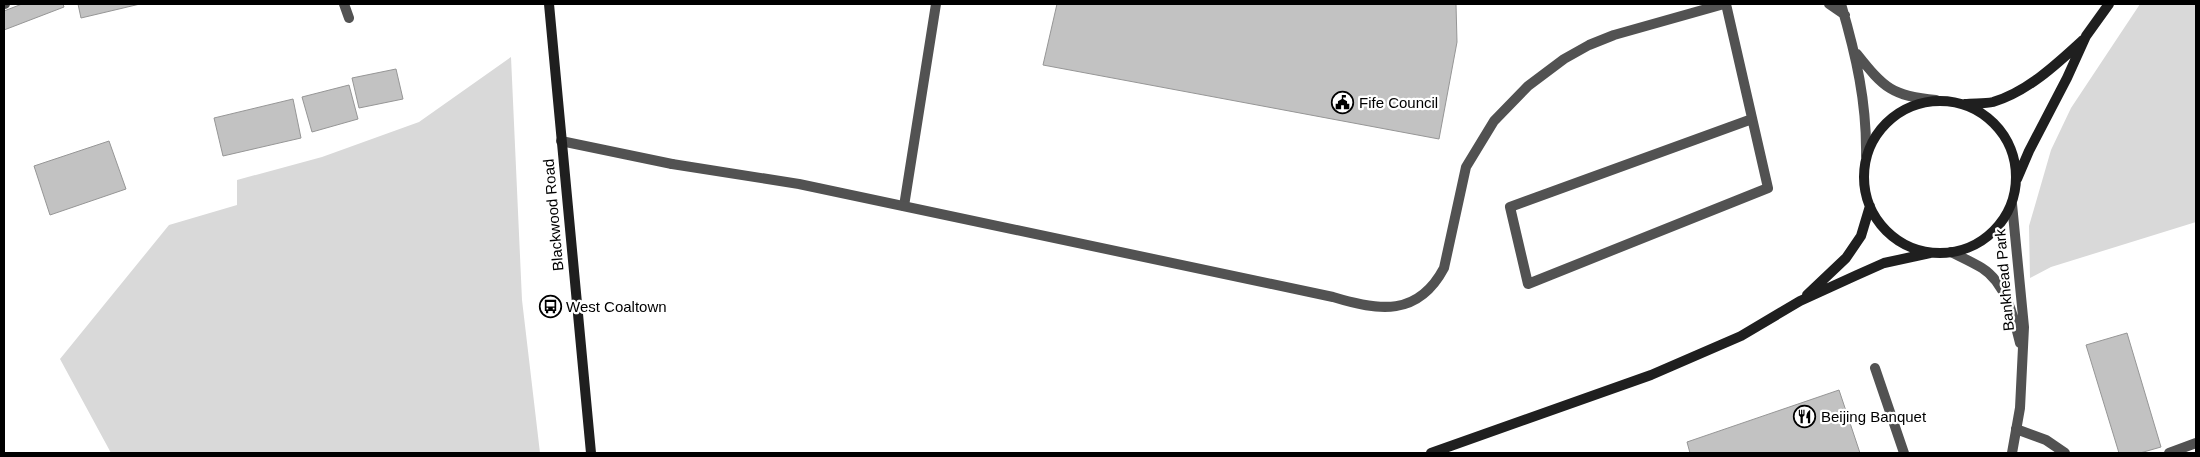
<svg xmlns="http://www.w3.org/2000/svg" width="2200" height="457" viewBox="0 0 2200 457" font-family="Helvetica,sans-serif">
<style>
.green{fill:#d9d9d9}
.building{fill:#c2c2c2;stroke:#969696}
.lines{fill:none;stroke-linecap:round;stroke-linejoin:round}
.service{stroke:#525252;stroke-width:10}
.minor{stroke:#525252;stroke-width:10}
.secondary{stroke:#1f1f1f;stroke-width:10}
.labels{text-anchor:middle;dominant-baseline:central;stroke-width:4.5;stroke-linejoin:round;paint-order:stroke}
.poi-label{font-size:15px;fill:#000;stroke:#fff;text-anchor:start}
.street-label{font-size:15px;fill:#000;stroke:#fff}
</style>
<rect width="100%" height="100%" fill="#fff"/>
<path class="green" d="M2140,4H2196V222L2051,267L2030,278L2029,226L2051,150L2071,108Z
M511,57L522,300L540,453H111L60,359L169,225L237,205V180L322,157L419,122Z"/>
<path class="building" d="M22,4H63L64,7L4,30V11Z
M78,4H140L81,18Z
M1057,4H1456L1457,42L1439,139L1043,65Z
M396,69L403,99L359,108L352,78Z
M349,85L358,119L312,132L302,97Z
M293,99L301,138L223,156L214,118Z
M109,141L126,189L50,215L34,166Z
M2127,333L2161,447L2140,453H2119L2086,345Z
M1839,390L1860,453H1690L1687,442Z"/>
<g class="lines">
<path class="service" d="M344,4L349,18
M1726,4L1768,188L1528,284L1510,207L1752,119
M561,141L672,164
M904,206L936,4
M1875,368L1904,453
M2016,429L2046,440L2065,453
M2169,453L2196,443"/>
<path class="minor" d="M4,4H5
M1829,4L1845,15
M1841,4C1856,55 1867,103 1866,156
M1857,54C1884,88 1892,96 1936,100
M672,164L799,184L1333,297C1379,311 1418,317 1444,268L1466,167L1494,121L1528,86L1564,59L1589,45L1614,35L1724,4
M2012,204L2024,327L2020,408L2012,453
M1951,252C1961,257 1972,262 1982,268C2006,283 2014,318 2020,343"/>
<path class="secondary" d="M549,4L591,453
M1864 177a76 76 0 1 1 152 0a76 76 0 1 1-152 0Z
M1965,104C1974,103 1985,104 1993,102C2027,92 2057,64 2083,40
M2017,179L2029,151L2067,78L2086,36L2109,4
M1807,295L1846,258L1861,236L1870,206
M1431,453L1651,375L1741,336L1800,301L1857,275L1884,263L1930,253"/>
</g>
<defs>
<symbol id="civic-ring" viewBox="-11 -11 22 22"><circle r="9.5" fill="#fff" stroke="#000" stroke-width="1.5"/><path d="M-.6-6.5H3V-4.5H.6V-3L4-1V1h2V6H-6V1h2V-1L-.6-3ZM-1.2 2.5V6h2.4V2.5Z" fill="#000"/></symbol>
<symbol id="bus-ring" viewBox="-11 -11 22 22"><circle r="9.5" fill="#fff" stroke="#000" stroke-width="1.5"/><path d="M-5-6H5V4H4V6H2V4H-2V6H-4V4H-5ZM-3.5-4V0h7V-4ZM-3.5 1.2v1.5H-2V1.2ZM2 1.2v1.5H3.5V1.2Z" fill="#000"/></symbol>
<symbol id="restaurant-ring" viewBox="-11 -11 22 22"><circle r="9.5" fill="#fff" stroke="#000" stroke-width="1.5"/><path d="M-5-6h1v4h1v-4h1v4h1v-4h1v5L-1.5 .5V6h-2V.5L-5-1ZM5-6V6H3V1.5H1.5Q1.5-4 5-6Z" fill="#000"/></symbol>
</defs>
<g fill-rule="evenodd">
<use href="#civic-ring" x="1330" y="90" width="25" height="25"/>
<use href="#bus-ring" x="538" y="294" width="25" height="25"/>
<use href="#restaurant-ring" x="1792" y="404" width="25" height="25"/>
</g>
<g class="labels">
<g class="poi-label">
<text x="1359" y="102">Fife Council</text>
<text x="566" y="306">West Coaltown</text>
<text x="1821" y="416">Beijing Banquet</text>
</g>
<g class="street-label">
<text transform="translate(553 215) rotate(-95)">Blackwood Road</text>
<text transform="translate(2004 280) rotate(-95)">Bankhead Park</text>
</g>
</g>
<rect width="2200" height="457" fill="none" stroke="#000000" stroke-width="10"/>
</svg>
